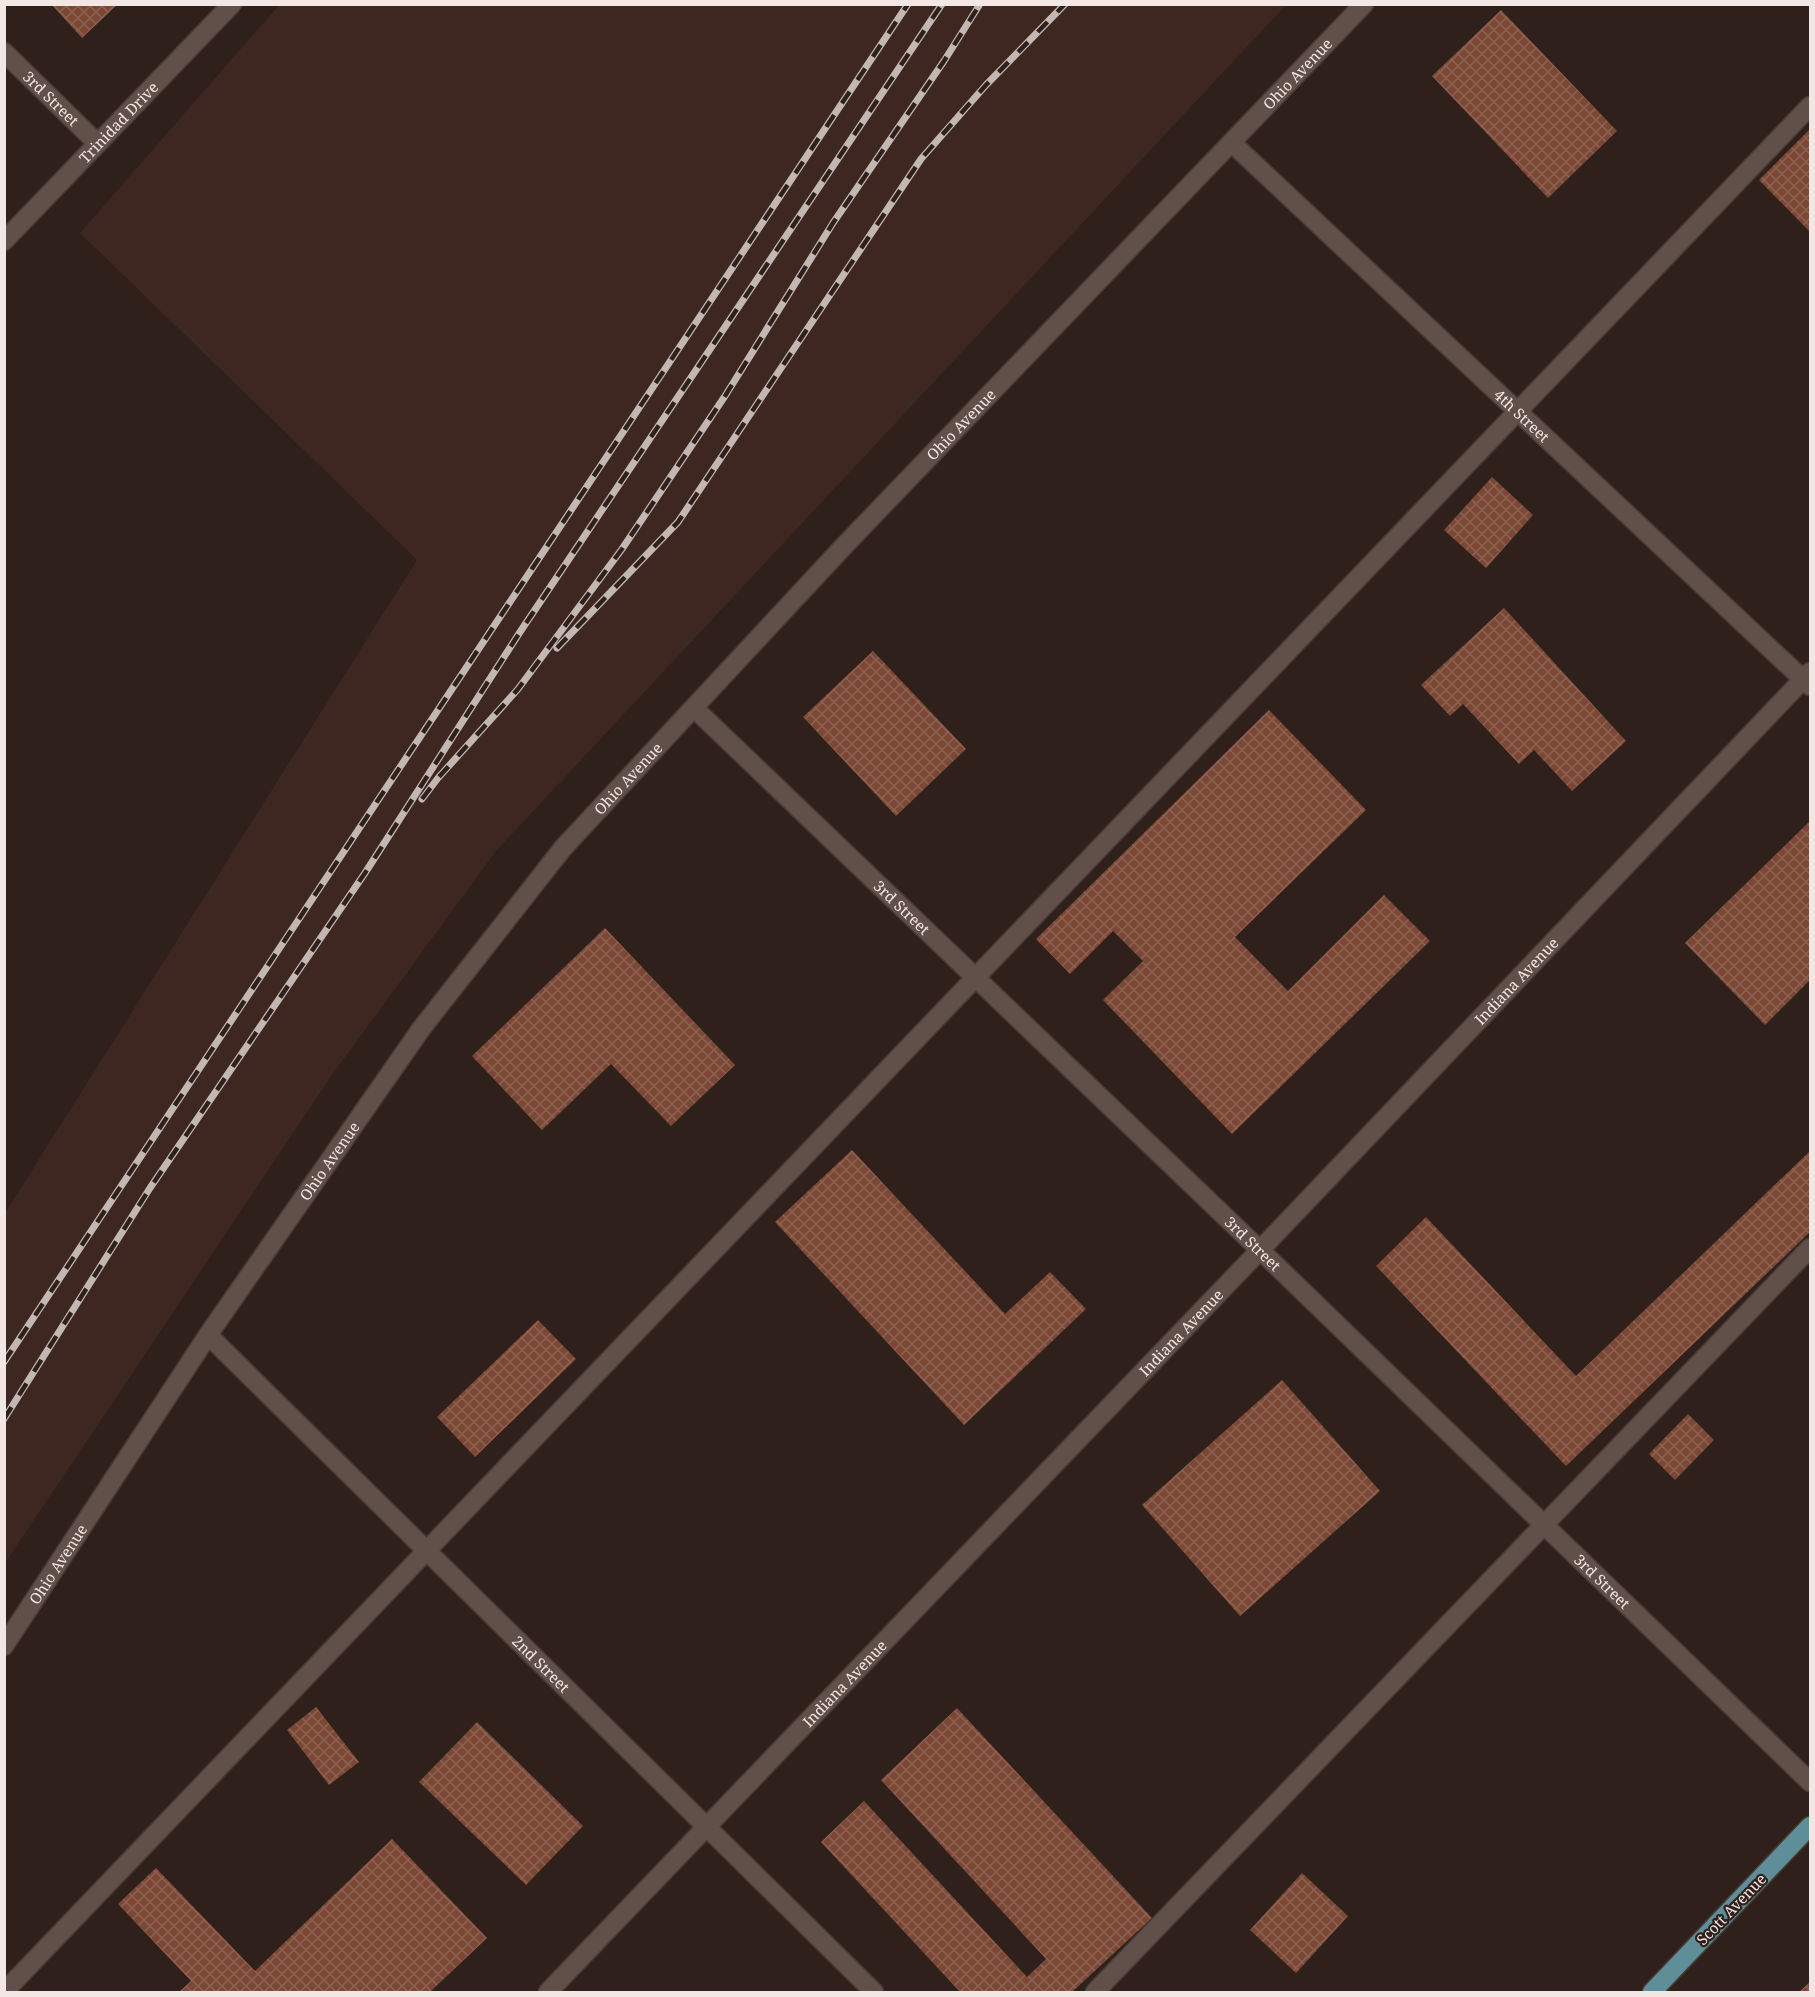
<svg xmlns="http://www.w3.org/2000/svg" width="1815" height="1997" viewBox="0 0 1815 1997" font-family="'Noto Serif',serif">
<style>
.built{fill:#3d2720}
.building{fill:url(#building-cross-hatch)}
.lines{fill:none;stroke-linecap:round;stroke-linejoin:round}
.minor-casing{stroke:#473b37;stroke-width:21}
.major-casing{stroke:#473b37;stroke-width:21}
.minor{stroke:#61504a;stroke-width:18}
.major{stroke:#5e8f98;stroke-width:18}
.rail-casing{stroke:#c3b7b3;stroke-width:7}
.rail{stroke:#2f201b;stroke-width:4.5;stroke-dasharray:14;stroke-linecap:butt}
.labels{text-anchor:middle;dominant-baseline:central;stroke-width:4.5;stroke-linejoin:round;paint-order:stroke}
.street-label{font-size:15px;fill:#f2e7e4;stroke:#2f201b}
</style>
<defs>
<pattern id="building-cross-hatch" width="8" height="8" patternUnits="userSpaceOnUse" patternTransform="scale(1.5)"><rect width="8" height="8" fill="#7b4835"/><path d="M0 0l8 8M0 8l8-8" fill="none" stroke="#8e6252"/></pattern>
</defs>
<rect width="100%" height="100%" fill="#2f201b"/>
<path class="built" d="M279,5H1286L496,851L332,1075L5,1563V1213L417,560L80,233Z"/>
<path class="building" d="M51,4H118L82,38Z
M1501,10L1617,131L1548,198L1432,76Z
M1810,129V232L1759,180Z
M1492,477L1533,515L1486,568L1444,530Z
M1504,608L1626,741L1572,791L1534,750L1519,764L1463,704L1450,716L1421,685Z
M873,651L966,749L896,816L803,717Z
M1269,710L1366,810L1235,937L1288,991L1384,895L1430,941L1232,1134L1103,1000L1143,961L1113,931L1070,974L1036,939Z
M1810,821V980L1765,1025L1685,943Z
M605,928L735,1065L671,1126L611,1064L542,1130L472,1056Z
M852,1150L1005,1314L1050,1272L1086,1309L964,1425L775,1222Z
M1810,1151V1232L1566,1466L1376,1266L1426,1217L1576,1376Z
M538,1320L576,1359L475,1457L437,1417Z
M1282,1380L1380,1491L1240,1616L1142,1505Z
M1688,1414L1714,1440L1675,1480L1649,1454Z
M316,1707L359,1762L329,1785L287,1730Z
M957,1708L1152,1918L1072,1992H960L821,1842L864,1801L1027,1977L1046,1959L881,1780Z
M477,1722L583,1826L526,1885L419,1782Z
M392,1839L487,1938L430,1992H179L191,1981L118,1904L156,1868L255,1971Z
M1302,1873L1348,1916L1296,1973L1250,1930Z
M1810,1982V1992H1799Z"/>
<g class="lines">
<defs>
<g id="minor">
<path id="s1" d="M4,52L97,143"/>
<path id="s2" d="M1232,143L1810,686"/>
<path id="s3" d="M4,241L232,4"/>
<path id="s4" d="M694,708L1260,1250L1810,1782"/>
<path id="s5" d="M208,1335L874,1992"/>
<path id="s6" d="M4,1646L208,1335L421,1029L563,848L843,547L1364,4"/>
<path d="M4,1992L1810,106"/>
<path id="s7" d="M548,1992L1260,1250L1810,672"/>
<path d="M1095,1992L1810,1248"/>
</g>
<path id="major" d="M1652,1992L1810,1826"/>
</defs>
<use href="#minor" class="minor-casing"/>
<use href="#major" class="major-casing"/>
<use href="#minor" class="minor"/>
<use href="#major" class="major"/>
<defs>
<path id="rail" d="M557,648L678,522L921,159L986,85L1065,4
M422,799L438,778L518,689L622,549L725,396L833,223L944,61L980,4
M4,1362L908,4
M4,1419L150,1188L365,873L520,632L942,4"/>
</defs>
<use href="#rail" class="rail-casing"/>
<use href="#rail" class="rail"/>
</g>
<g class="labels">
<g class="street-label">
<text stroke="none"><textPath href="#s6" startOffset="2042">Ohio Avenue</textPath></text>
<text stroke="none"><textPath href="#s1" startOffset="66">3rd Street</textPath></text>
<text stroke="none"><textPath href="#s3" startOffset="165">Trinidad Drive</textPath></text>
<text stroke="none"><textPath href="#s2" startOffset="398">4th Street</textPath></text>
<text stroke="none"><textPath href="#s6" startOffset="1556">Ohio Avenue</textPath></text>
<text stroke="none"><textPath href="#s6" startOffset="1070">Ohio Avenue</textPath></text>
<text stroke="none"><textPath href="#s4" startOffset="288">3rd Street</textPath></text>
<text stroke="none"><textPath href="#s7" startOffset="1400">Indiana Avenue</textPath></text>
<text stroke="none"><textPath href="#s6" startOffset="584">Ohio Avenue</textPath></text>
<text stroke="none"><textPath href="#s4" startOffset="774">3rd Street</textPath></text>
<text stroke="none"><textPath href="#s7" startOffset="914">Indiana Avenue</textPath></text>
<text stroke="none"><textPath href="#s6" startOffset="98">Ohio Avenue</textPath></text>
<text stroke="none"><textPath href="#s4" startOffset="1260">3rd Street</textPath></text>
<text stroke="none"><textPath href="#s5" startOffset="468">2nd Street</textPath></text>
<text stroke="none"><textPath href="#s7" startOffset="428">Indiana Avenue</textPath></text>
<text transform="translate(1731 1909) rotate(-46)">Scott Avenue</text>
</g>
</g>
<rect width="1815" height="1997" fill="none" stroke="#f2e7e4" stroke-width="12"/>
</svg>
